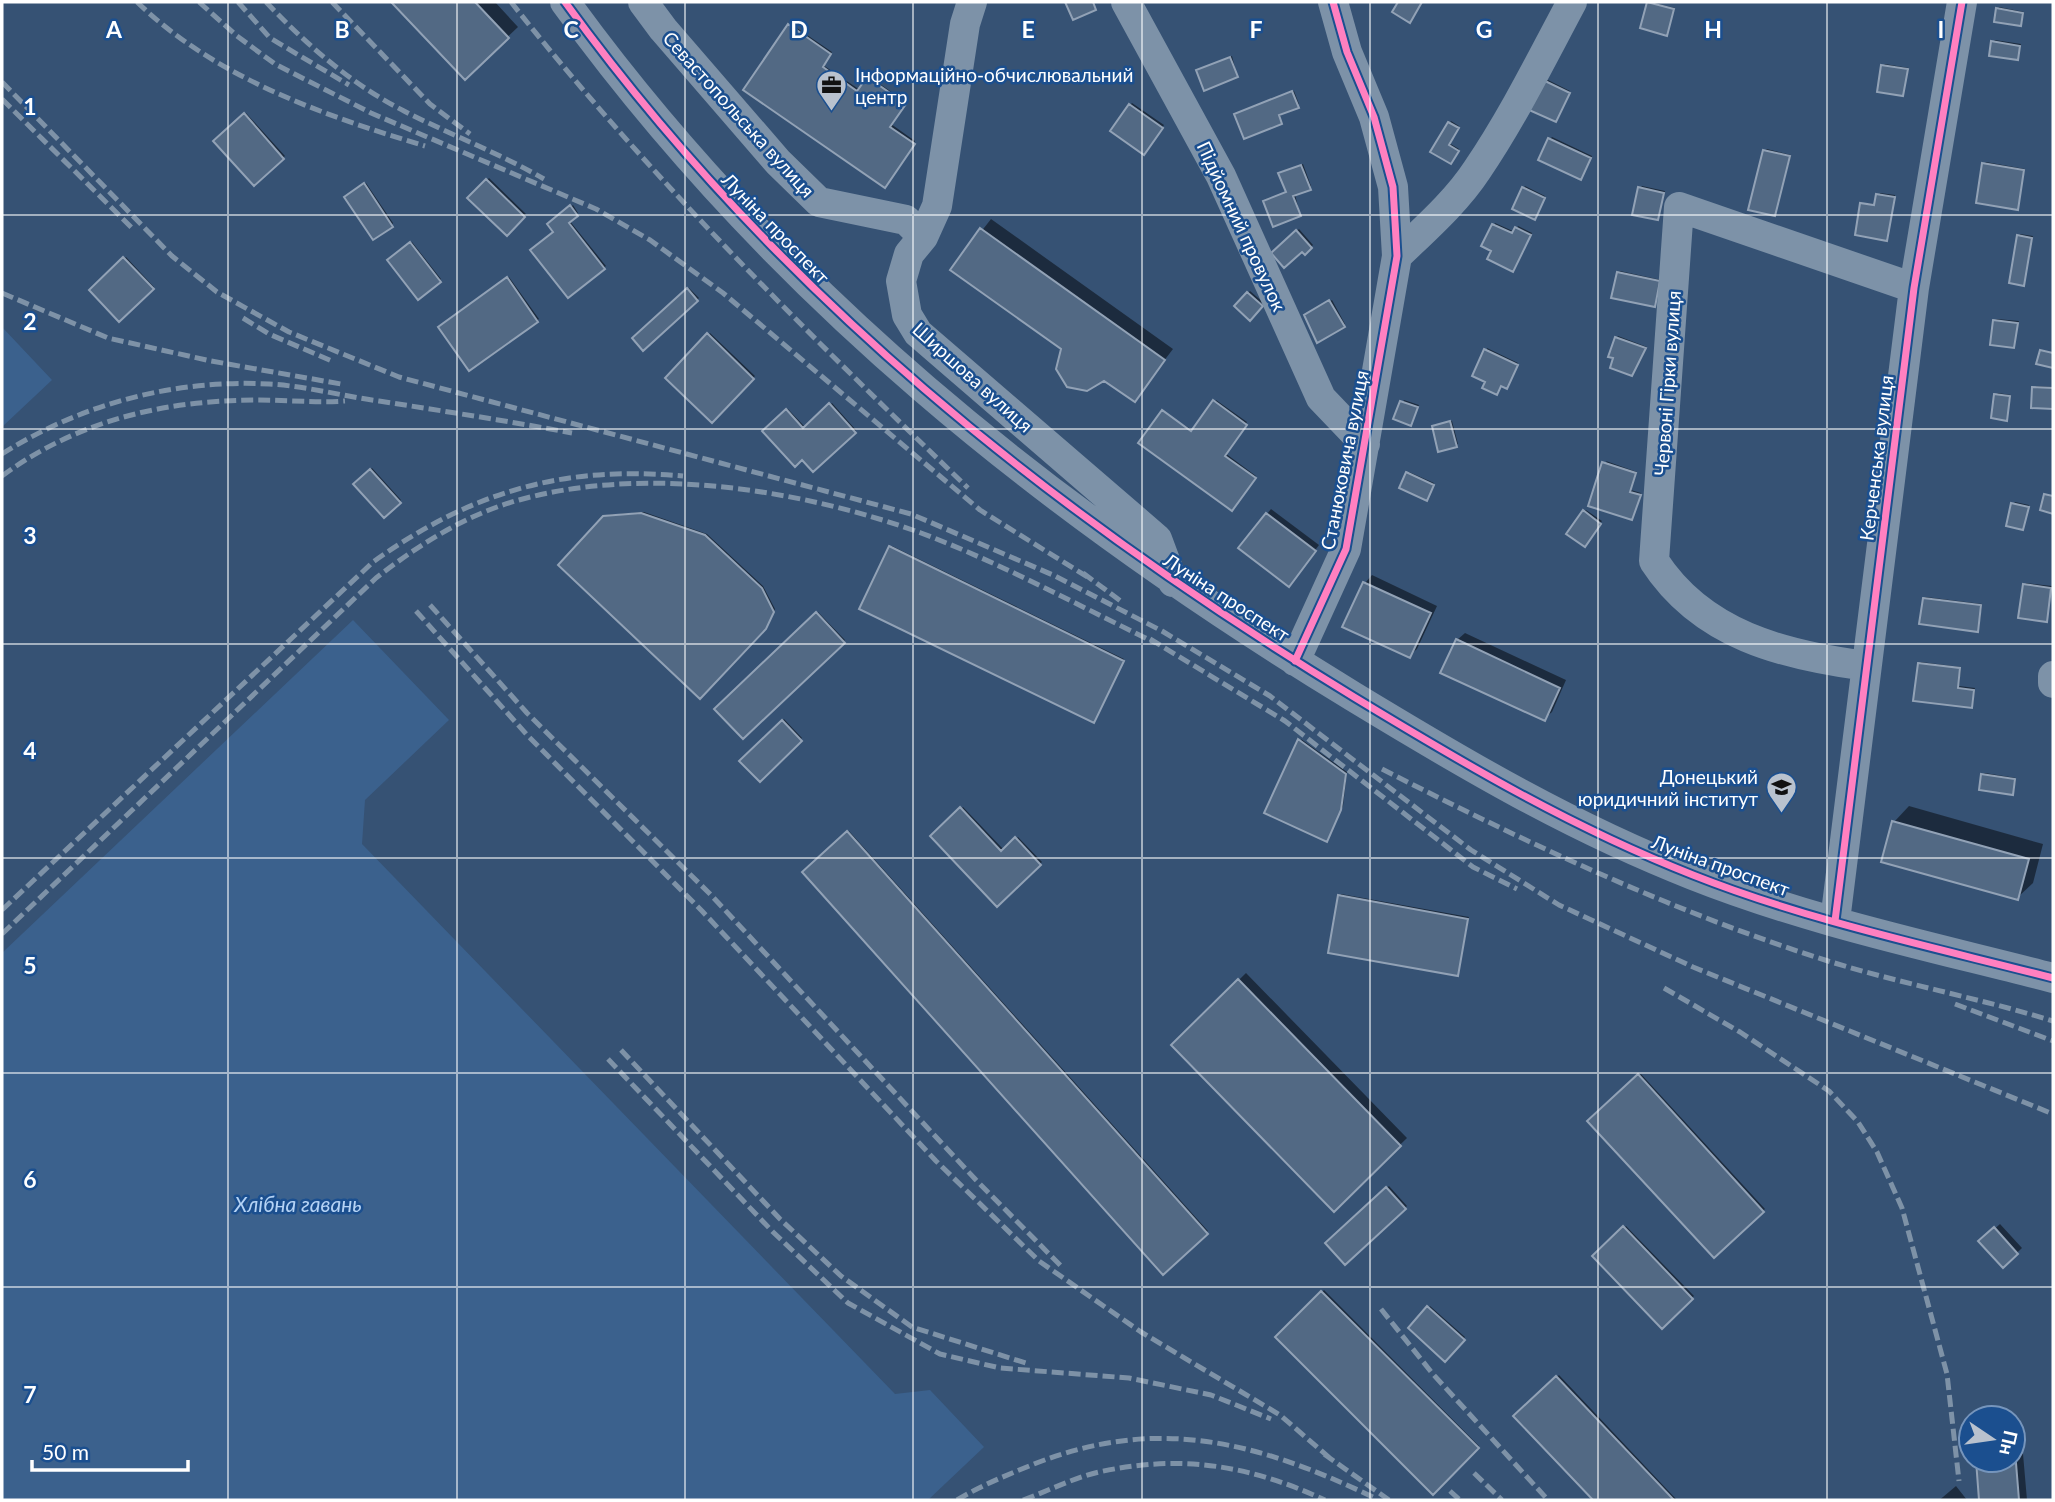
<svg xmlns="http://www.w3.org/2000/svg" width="2055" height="1502" viewBox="0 0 2055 1502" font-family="Lato,sans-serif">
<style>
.water{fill:#3b618d}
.shadow{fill:#0007}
.building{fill:#526984;stroke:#92a2b6;stroke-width:2}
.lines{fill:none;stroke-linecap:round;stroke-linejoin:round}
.minor{stroke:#7d92a8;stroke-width:30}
.rail{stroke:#7e92a7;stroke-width:5;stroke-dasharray:12 5;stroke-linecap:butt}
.cycleway-casing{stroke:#1b4f8f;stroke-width:11}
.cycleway{stroke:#ff80c0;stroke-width:7}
.grid{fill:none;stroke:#fff;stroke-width:2;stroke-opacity:0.55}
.labels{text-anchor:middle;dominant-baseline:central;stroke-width:5;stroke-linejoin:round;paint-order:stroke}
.poi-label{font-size:19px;fill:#fff;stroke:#1b4f8f;text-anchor:start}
.street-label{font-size:19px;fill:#fff;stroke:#1b4f8f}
.water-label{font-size:21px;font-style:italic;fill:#b5d3f5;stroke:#1b4f8f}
.grid-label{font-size:23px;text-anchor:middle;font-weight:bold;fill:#fff;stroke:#1b4f8f;stroke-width:5;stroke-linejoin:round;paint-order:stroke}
</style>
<rect width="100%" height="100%" fill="#365274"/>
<path class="water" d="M2,327L52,380L2,427Z
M353,620L449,720L365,800L362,844L895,1394L930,1390L984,1447L928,1500H2V953Z"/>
<path class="shadow" d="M394,2H495L518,27L465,77Z
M1650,2L1675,8L1667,34L1649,3Z
M1999,7L2024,12L2022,23L2020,24L1998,9Z
M791,24L832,52L823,65L860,90L870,77L906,102L891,124L915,141L886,184Z
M1995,40L2021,44L2019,56L2017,58L1993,42Z
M1232,56L1237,76L1199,69Z
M1885,64L1909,68L1903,94L1883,66Z
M1546,79L1570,91L1557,118L1531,109Z
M1294,91L1299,104L1280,113L1281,122L1245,137L1238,113Z
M1132,103L1164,125L1146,151L1130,105Z
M246,113L285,156L254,184L215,141Z
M1451,121L1459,126L1449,143L1459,149L1452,160L1433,151Z
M1552,137L1592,156L1582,177L1550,139Z
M1767,149L1791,155L1775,215L1765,150Z
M1986,162L2025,169L2017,208L1984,164Z
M1303,164L1311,186L1295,194L1300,215L1287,192L1282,172Z
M489,178L526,214L507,233L470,198Z
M366,183L393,223L392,225L348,195Z
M1525,186L1545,196L1536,216L1524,188Z
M1642,186L1665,191L1658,218L1640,188Z
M1880,193L1895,195L1887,239L1862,203L1876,204Z
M573,205L578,213L569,220L606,266L569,296L555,232L549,224Z
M991,219L1173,349L1134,400L1104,378L1087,390L1077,389L1062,378L1063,349L952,269Z
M1495,223L1515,232L1518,226L1532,233L1515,268L1484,246Z
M1299,229L1313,245L1305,253L1302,249L1274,253Z
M2020,234L2033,236L2024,284L2019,236Z
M412,242L441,279L418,298L389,261Z
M126,257L154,287L119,320L91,290Z
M1620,271L1661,280L1656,303L1654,305L1618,273Z
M509,277L539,319L469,369L442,325Z
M689,288L699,298L644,348L634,338Z
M1250,291L1264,303L1250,319L1236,306Z
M1332,300L1345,324L1344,325L1308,313Z
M1997,319L2019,321L2014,346L1995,320Z
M710,333L755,376L712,421L667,377Z
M1618,336L1647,347L1640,362L1616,338Z
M1487,348L1518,363L1508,385L1487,381Z
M2036,386L2053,387V407H2033Z
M1998,393L2011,395L2007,419L1996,395Z
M1216,400L1247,422L1225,453L1256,476L1234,507L1163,412L1194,431Z
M1404,400L1419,405L1411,424L1395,418Z
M832,403L856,430L813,470L802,458L765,431L788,409L805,427Z
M1452,421L1458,444L1456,445L1434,426Z
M1606,461L1637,472L1631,490L1641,493L1632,518Z
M372,468L401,500L384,516L355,484Z
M1409,472L1434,483L1428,497L1408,473Z
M2015,502L2029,505L2022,528L2013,504Z
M1271,509L1319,545L1293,580L1267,514Z
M1586,510L1602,521L1586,543L1584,511Z
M644,512L707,534L763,586L775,609L767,625L560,565L607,515Z
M892,546L1124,659L1095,719L890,547Z
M1372,575L1437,606L1417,649L1409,656L1365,583Z
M2026,583L2052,586L2046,620L2025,585Z
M1926,597L1982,604L1979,628L1977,630L1924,598Z
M818,612L845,640L743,737L717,709Z
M1465,633L1566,680L1552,712L1544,719L1457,640Z
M1921,662L1961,667L1959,686L1975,688L1973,704L1971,706L1919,664Z
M784,719L802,738L760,780L742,761Z
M1301,739L1347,772L1343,806L1328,838Z
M1985,773L2016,778L2014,791L2012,793L1983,774Z
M1909,806L2043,844L2033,883L2017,898L1894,822Z
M963,807L1004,850L1018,837L1042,862L997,905L932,836Z
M849,831L1208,1231L1163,1272L804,872Z
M1341,894L1469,917L1459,972L1457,974L1340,896Z
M1246,973L1407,1138L1334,1209L1173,1045Z
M1641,1074L1765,1209L1714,1256L1590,1121Z
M1389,1186L1407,1206L1345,1263L1327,1243Z
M2000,1224L2022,1248L2003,1266L1981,1241Z
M1626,1226L1694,1296L1662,1326L1594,1256Z
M1324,1290L1479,1446L1433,1492L1278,1337Z
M1430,1306L1465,1337L1445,1359L1410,1328Z
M1559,1375L1677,1500H1595L1516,1416Z
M2020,1419L2027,1500H1981L1977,1460H2013V1420Z
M1956,1486L1967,1500H1939L1943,1497Z"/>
<path class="building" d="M391,2H475L509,38L465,80Z
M1065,2H1093L1096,10L1073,20Z
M1398,2H1422L1410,23L1392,12Z
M1647,2L1674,9L1667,36L1640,28Z
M1996,8L2023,13L2021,26L1994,22Z
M788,24L831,54L823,67L857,91L867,77L906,104L890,127L915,144L885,188L743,90Z
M1991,41L2020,46L2018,60L1989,56Z
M1230,57L1238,77L1204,91L1196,70Z
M1881,65L1908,69L1903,96L1877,92Z
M1543,80L1570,93L1556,122L1529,110Z
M1292,91L1299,108L1279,115L1282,124L1244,139L1234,114Z
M1129,104L1163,128L1144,155L1110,131Z
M244,113L284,159L254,186L213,141Z
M1448,122L1459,128L1449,145L1459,151L1451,164L1430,152Z
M1548,138L1591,158L1581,180L1538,160Z
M1763,150L1790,156L1775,216L1748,210Z
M1982,163L2024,170L2018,210L1976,203Z
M1301,165L1311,190L1293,196L1301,216L1273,227L1263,201L1286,192L1278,173Z
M486,179L525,217L507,236L467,198Z
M364,183L393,227L373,240L344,197Z
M1522,187L1545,198L1535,220L1512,209Z
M1638,187L1664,193L1658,220L1632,215Z
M1876,194L1895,197L1887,241L1855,235L1860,203L1874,205Z
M570,205L578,216L569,223L605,269L568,298L530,250L553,232L547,224Z
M1492,224L1512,233L1515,227L1531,235L1513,272L1487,259L1491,251L1481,246Z
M980,228L1165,360L1135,402L1104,381L1087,391L1067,387L1056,369L1061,349L950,270Z
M1296,230L1312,248L1305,255L1302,252L1284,268L1271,253Z
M2017,235L2032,238L2024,286L2009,283Z
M410,242L441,282L418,300L387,260Z
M123,257L154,289L119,322L89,290Z
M1617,272L1660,281L1655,307L1611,298Z
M507,277L538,322L469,371L438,327Z
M687,288L698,301L643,351L632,338Z
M1247,292L1263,306L1250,321L1234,306Z
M1329,300L1345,327L1317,343L1304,315Z
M1993,320L2018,323L2014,348L1990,345Z
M707,333L754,379L712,423L665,378Z
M1615,337L1646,348L1632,376L1610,368L1613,358L1608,357Z
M1484,349L1518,365L1507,389L1501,386L1497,395L1482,388L1485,382L1472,376Z
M2040,350L2053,353V368L2036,364Z
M2032,387L2053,388V409L2031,408Z
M1994,394L2010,396L2007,421L1991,418Z
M1213,400L1247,425L1225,456L1256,478L1232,511L1138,443L1162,410L1191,431Z
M1400,401L1418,407L1411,426L1393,419Z
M829,403L856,433L813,472L802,460L795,467L762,431L786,409L803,428Z
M1450,421L1457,447L1438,452L1432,426Z
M1602,462L1636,473L1630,492L1641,495L1632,520L1588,506Z
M370,469L401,503L384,518L353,484Z
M1406,472L1434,485L1427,501L1399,488Z
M2044,494L2053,496V514L2040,510Z
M2011,503L2029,507L2023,530L2006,526Z
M1583,510L1601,524L1585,547L1566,534Z
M641,513L705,535L762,588L774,612L766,629L700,699L558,565L603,516Z
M1266,513L1316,551L1289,587L1238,548Z
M889,546L1124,661L1094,723L859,609Z
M1363,582L1431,613L1410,658L1342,627Z
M2023,584L2051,588L2047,622L2018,618Z
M1923,598L1981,605L1978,632L1919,624Z
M816,612L845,643L743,739L714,709Z
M1456,639L1560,688L1545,721L1440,673Z
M1918,663L1960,668L1958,688L1974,690L1972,708L1913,701Z
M782,720L802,741L760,782L739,761Z
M1298,739L1346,774L1341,810L1327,842L1264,813Z
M1981,774L2015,779L2013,795L1979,790Z
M960,807L1001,851L1015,837L1041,865L997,907L930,836Z
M1892,821L2029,859L2018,900L1881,862Z
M847,831L1208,1234L1163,1275L802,872Z
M1338,895L1468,919L1458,976L1328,953Z
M1238,979L1401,1146L1334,1212L1171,1045Z
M1638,1074L1764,1212L1714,1258L1587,1121Z
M1386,1187L1406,1209L1345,1265L1325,1243Z
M1623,1226L1693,1299L1662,1329L1592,1256Z
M1994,1227L2018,1254L2003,1268L1978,1241Z
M1321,1291L1479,1448L1433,1495L1275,1337Z
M1427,1306L1465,1340L1445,1362L1408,1328Z
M1556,1376L1674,1500H1593L1513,1416Z
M2013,1426L2019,1500H1979L1976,1460H2013Z"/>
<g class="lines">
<path class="minor" d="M565,2C776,293 1049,511 1354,697C1466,765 1571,827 1693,875C1809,921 1933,947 2053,978
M643,2L663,29L778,162L819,202L906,220L923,237
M972,2L965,24L937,206L923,237L909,254L901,281L907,315L918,333L1157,539L1173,582
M1126,2L1221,176L1321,398L1365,444
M1397,256C1425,229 1456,202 1477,170C1513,117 1542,58 1572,2
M1295,661L1346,549L1397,256L1393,187L1374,117L1347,52L1333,2
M1866,666C1783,655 1702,635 1654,561L1679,207L1914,288
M2053,676V683
M1835,921L1914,288L1962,2"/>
<path class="rail" d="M137,2C216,78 322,115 425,146
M199,2L237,36L275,64L371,113L596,209L650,240L723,293L980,510L1089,578
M238,2L270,38L349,85
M266,2C307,45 351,84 404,111C451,135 499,153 544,179
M332,2L430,104L470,134
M511,2C649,177 807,333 968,488
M2,82L172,256L217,292L289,332L399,377L911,514L1053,575L1162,631L1270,696L1471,850L1559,905L1693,967L2053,1114
M2,99L132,228
M2,293L108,338L211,361L341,384
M243,318L269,334L334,362
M2,454C81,404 174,379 269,384C306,386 342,396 379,401C443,411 508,421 572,433
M2,476C78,420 165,400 259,400C287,400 316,403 345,401
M1083,573L1122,602
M430,605L527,713L711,895L976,1180L1063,1268
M416,611L528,736L702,911L936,1161L1039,1261L1141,1332L1280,1415L1332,1460
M1150,639L1285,721L1473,867L1517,889
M1382,769C1527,843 1673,912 1828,961C1902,984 1979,998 2053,1021
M2,910L373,562C471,492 562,465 683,476
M2,934L376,578C420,544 465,515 519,500C644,465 801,489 921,533C1001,563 1079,606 1156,643
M1664,988L1740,1032L1829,1091L1858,1122L1877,1152L1902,1208L1947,1374L1959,1481
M1955,1004L2053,1041
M621,1050L780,1219L841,1276L912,1327L1029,1364
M608,1059L773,1232L848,1303L940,1354L1000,1368L1129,1378L1211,1395L1271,1419
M1381,1309L1432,1373L1548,1500
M1324,1454L1389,1500
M1474,1473L1502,1500
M1450,1491L1460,1500
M957,1500C982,1485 1007,1475 1034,1464C1158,1415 1257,1442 1373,1497
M1023,1500C1048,1491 1073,1478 1099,1472C1181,1454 1249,1465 1325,1500"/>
<defs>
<path id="cycleway" d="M565,2C776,293 1049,511 1354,697C1466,765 1571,827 1693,875C1809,921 1933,947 2053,978
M1295,661L1346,549L1397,256L1393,187L1374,117L1347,52L1333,2
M1835,921L1914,288L1962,2"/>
</defs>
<use href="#cycleway" class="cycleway-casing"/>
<use href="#cycleway" class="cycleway"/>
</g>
<path class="grid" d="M228,2V1500M457,2V1500M685,2V1500M913,2V1500M1142,2V1500M1370,2V1500M1598,2V1500M1827,2V1500M2,215H2053M2,429H2053M2,644H2053M2,858H2053M2,1073H2053M2,1287H2053"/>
<defs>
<symbol id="office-pin" viewBox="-11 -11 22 30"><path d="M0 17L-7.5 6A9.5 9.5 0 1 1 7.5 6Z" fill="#b9c2ce" stroke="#1b4f8f"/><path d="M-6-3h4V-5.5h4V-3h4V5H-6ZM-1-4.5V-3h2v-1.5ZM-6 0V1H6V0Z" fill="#111"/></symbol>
<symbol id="university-pin" viewBox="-11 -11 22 30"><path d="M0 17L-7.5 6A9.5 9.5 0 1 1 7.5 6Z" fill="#b9c2ce" stroke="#1b4f8f"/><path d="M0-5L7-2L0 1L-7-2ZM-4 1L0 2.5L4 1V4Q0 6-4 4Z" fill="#111"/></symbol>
</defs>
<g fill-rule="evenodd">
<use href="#office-pin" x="814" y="68" width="35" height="47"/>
<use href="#university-pin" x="1764" y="770" width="35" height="47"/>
</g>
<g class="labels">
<g class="poi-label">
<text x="855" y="74">Інформаційно-обчислювальний<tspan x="855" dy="22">центр</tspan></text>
<text x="1758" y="776" text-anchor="end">Донецький<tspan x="1758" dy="22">юридичний інститут</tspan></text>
</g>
<g class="street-label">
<text transform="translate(739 114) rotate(48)">Севастопольська вулиця</text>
<text transform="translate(1242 226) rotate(65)">Підйомний провулок</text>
<text transform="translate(776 228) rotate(46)">Луніна проспект</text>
<text transform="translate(973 377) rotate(42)">Ширшова вулиця</text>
<text transform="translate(1667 383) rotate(-86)">Червоні Гірки вулиця</text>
<text transform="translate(1876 458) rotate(-83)">Керченська вулиця</text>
<text transform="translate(1344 460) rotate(-79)">Станюковича вулиця</text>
<text transform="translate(1227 597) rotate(33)">Луніна проспект</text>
<text transform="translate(1721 865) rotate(20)">Луніна проспект</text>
</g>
<g class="water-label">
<text x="298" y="1203">Хлібна гавань</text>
</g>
</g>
<g class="grid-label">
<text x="114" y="38">A</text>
<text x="342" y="38">B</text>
<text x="571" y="38">C</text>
<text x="799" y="38">D</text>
<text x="1028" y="38">E</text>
<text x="1256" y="38">F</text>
<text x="1484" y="38">G</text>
<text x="1713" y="38">H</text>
<text x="1941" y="38">I</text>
<text x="30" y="115">1</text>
<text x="30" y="330">2</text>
<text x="30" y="544">3</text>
<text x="30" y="759">4</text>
<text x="30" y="974">5</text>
<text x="30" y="1188">6</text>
<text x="30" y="1403">7</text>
</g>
<rect width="2055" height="1502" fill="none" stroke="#ffffff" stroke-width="7"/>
<g transform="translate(1992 1439) rotate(103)"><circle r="33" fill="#1b4f8f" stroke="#7695bc" stroke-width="2"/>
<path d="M0-5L12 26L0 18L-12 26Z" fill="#b9c2ce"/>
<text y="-10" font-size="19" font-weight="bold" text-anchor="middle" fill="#ffffff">Пн</text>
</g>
<path d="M32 1460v10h156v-10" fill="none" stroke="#ffffff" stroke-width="3.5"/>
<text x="42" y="1460" font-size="21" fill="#ffffff" stroke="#1b4f8f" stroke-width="5" paint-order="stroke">50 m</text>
</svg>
